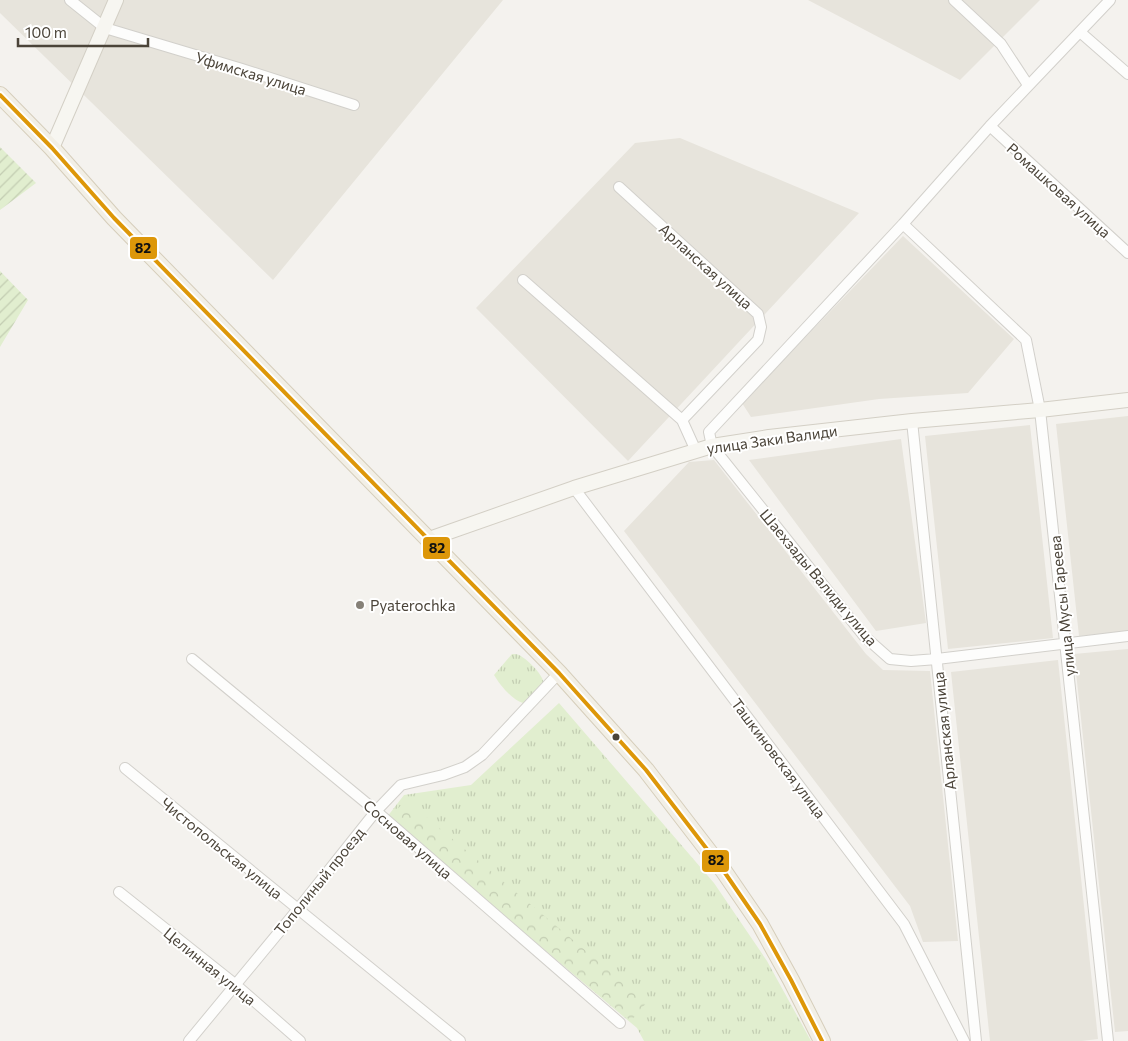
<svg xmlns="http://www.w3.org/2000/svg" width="1128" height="1041" viewBox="0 0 1128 1041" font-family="Commissioner,sans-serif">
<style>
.residential{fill:#e7e4dc}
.grass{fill:url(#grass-tufts)}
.forest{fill:url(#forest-crowns)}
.garden{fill:url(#garden-furrows)}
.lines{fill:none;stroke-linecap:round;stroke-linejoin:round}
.street-casing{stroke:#d2d0cb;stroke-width:12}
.secondary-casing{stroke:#d3cfc5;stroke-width:16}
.primary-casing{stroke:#d6cebb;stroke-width:18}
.street{stroke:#fdfdfc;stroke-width:10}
.secondary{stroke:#f7f6f1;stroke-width:14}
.primary{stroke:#f2efe6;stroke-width:16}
.bus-1-casing{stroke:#fff;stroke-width:8}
.bus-1{stroke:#dd9709;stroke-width:4}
.poi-dot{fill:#868178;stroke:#fff;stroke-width:2}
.bus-dot{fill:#4b4439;stroke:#fff;stroke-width:2}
.labels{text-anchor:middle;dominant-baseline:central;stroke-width:4;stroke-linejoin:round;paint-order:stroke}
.street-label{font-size:15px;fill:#4b4439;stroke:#fff}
.poi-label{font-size:15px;fill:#4b4439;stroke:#fff;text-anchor:start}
.line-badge{stroke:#fff;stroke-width:2}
.pale-badge-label{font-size:14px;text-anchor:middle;font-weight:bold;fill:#111}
</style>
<defs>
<pattern id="grass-tufts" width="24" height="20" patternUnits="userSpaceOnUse" patternTransform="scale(1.25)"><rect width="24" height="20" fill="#e1eecf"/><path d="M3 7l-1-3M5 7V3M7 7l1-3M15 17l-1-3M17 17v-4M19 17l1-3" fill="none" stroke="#c3cdb2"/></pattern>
<pattern id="forest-crowns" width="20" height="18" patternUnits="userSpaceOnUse" patternTransform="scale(1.25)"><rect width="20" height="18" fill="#e1eecf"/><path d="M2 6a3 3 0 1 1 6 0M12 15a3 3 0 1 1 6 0" fill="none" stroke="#c3cdb2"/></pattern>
<pattern id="garden-furrows" width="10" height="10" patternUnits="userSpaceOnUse" patternTransform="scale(1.25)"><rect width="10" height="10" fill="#e1eecf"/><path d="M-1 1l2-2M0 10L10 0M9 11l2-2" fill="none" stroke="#c3cdb2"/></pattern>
</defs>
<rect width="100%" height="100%" fill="#f4f2ee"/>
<path class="residential" d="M0,0H503L273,280L0,13Z
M808,0H1040L960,80Z
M680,138L859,213L628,461L476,308L635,143Z
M903,236L1014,339L968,393L879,399L751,417L742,403Z
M1128,416V631L1079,636L1056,424Z
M1030,425L1053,638L948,649L925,436Z
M901,439L926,623L876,631L749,460Z
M714,460L866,654L883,670L930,671L958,941L923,942L910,906L624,531L689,462Z
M1128,649V1031L1115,1032L1074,654Z
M1058,660L1098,1039L1082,1041H990L951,672Z"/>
<path class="grass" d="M512,654C513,654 518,654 519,655C526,658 546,677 543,684C540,692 529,700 523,703C512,700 500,685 494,675Z
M559,703L714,883L767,961L811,1041H644L637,1028L387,817L404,795L471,785Z"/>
<path class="forest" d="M406,800L647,1002L631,1021L390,817Z"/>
<path class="garden" d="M0,147L36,183L0,210Z
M0,271L28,300L0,347Z"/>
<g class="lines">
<defs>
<path id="street" d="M70,0L105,28L242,69L354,105
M954,0L1001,44L1028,85
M1110,0L990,126L903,224L709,432L712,446L864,636L890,659L911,661L937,659L1128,636
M1080,32L1128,74
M990,126L1128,253
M619,187L758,314L761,327L758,340L682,420
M903,224L1026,340L1040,410L1108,1041
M523,280L682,420L696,451
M912,421L976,1041
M574,488L904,924L964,1041
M192,659L376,811L620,1023
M125,768L460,1041
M119,892L236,985L300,1041
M189,1041L298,909L376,811L401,785L443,775L465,767L482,755L559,673"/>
<path id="secondary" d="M52,148L116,0
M429,539L574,488L712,446L769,437L912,421L1040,410L1128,400"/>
<path id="primary" d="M0,95L52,148L114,218L559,673L646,770L723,870L760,924L791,980L822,1041"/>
</defs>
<use href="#street" class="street-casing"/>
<use href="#secondary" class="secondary-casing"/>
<use href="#primary" class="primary-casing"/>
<use href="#street" class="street"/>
<use href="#secondary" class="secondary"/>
<use href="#primary" class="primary"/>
<defs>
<path id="bus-1" d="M0,95L52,148L114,218L559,673L646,770L723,870L760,924L791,980L822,1041"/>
</defs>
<use href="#bus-1" class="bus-1-casing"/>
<use href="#bus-1" class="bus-1"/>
</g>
<circle class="poi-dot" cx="360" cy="605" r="5"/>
<circle class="bus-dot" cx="616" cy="737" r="4.5"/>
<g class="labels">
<g class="street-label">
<text transform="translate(251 73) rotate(17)">Уфимская улица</text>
<text transform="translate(1059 190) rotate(42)">Ромашковая улица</text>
<text transform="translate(706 266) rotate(42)">Арланская улица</text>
<text transform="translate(772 439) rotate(-8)">улица Заки Валиди</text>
<text transform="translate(819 577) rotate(50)">Шаехзады Валиди улица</text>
<text transform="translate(1062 606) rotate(-96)">улица Мусы Гареева</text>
<text transform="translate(944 731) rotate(-96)">Арланская улица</text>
<text transform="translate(779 758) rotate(53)">Ташкиновская улица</text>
<text transform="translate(408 839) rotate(41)">Сосновая улица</text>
<text transform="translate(222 848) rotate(39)">Чистопольская улица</text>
<text transform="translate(319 881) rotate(-51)">Тополиный проезд</text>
<text transform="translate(210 966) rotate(39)">Целинная улица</text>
</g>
<g class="poi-label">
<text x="370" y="605">Pyaterochka</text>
</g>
</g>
<g class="line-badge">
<rect x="129" y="236" width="29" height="24" rx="5" fill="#dd9709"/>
<rect x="422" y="536" width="29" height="24" rx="5" fill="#dd9709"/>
<rect x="701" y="849" width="29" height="24" rx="5" fill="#dd9709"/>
</g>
<g class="pale-badge-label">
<text x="143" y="253">82</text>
<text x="437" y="553">82</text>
<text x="716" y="865">82</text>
</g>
<path d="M18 38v8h130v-8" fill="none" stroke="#4b4439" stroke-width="2.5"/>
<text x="25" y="38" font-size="15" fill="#4b4439" stroke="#ffffff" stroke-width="4" paint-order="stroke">100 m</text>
</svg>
